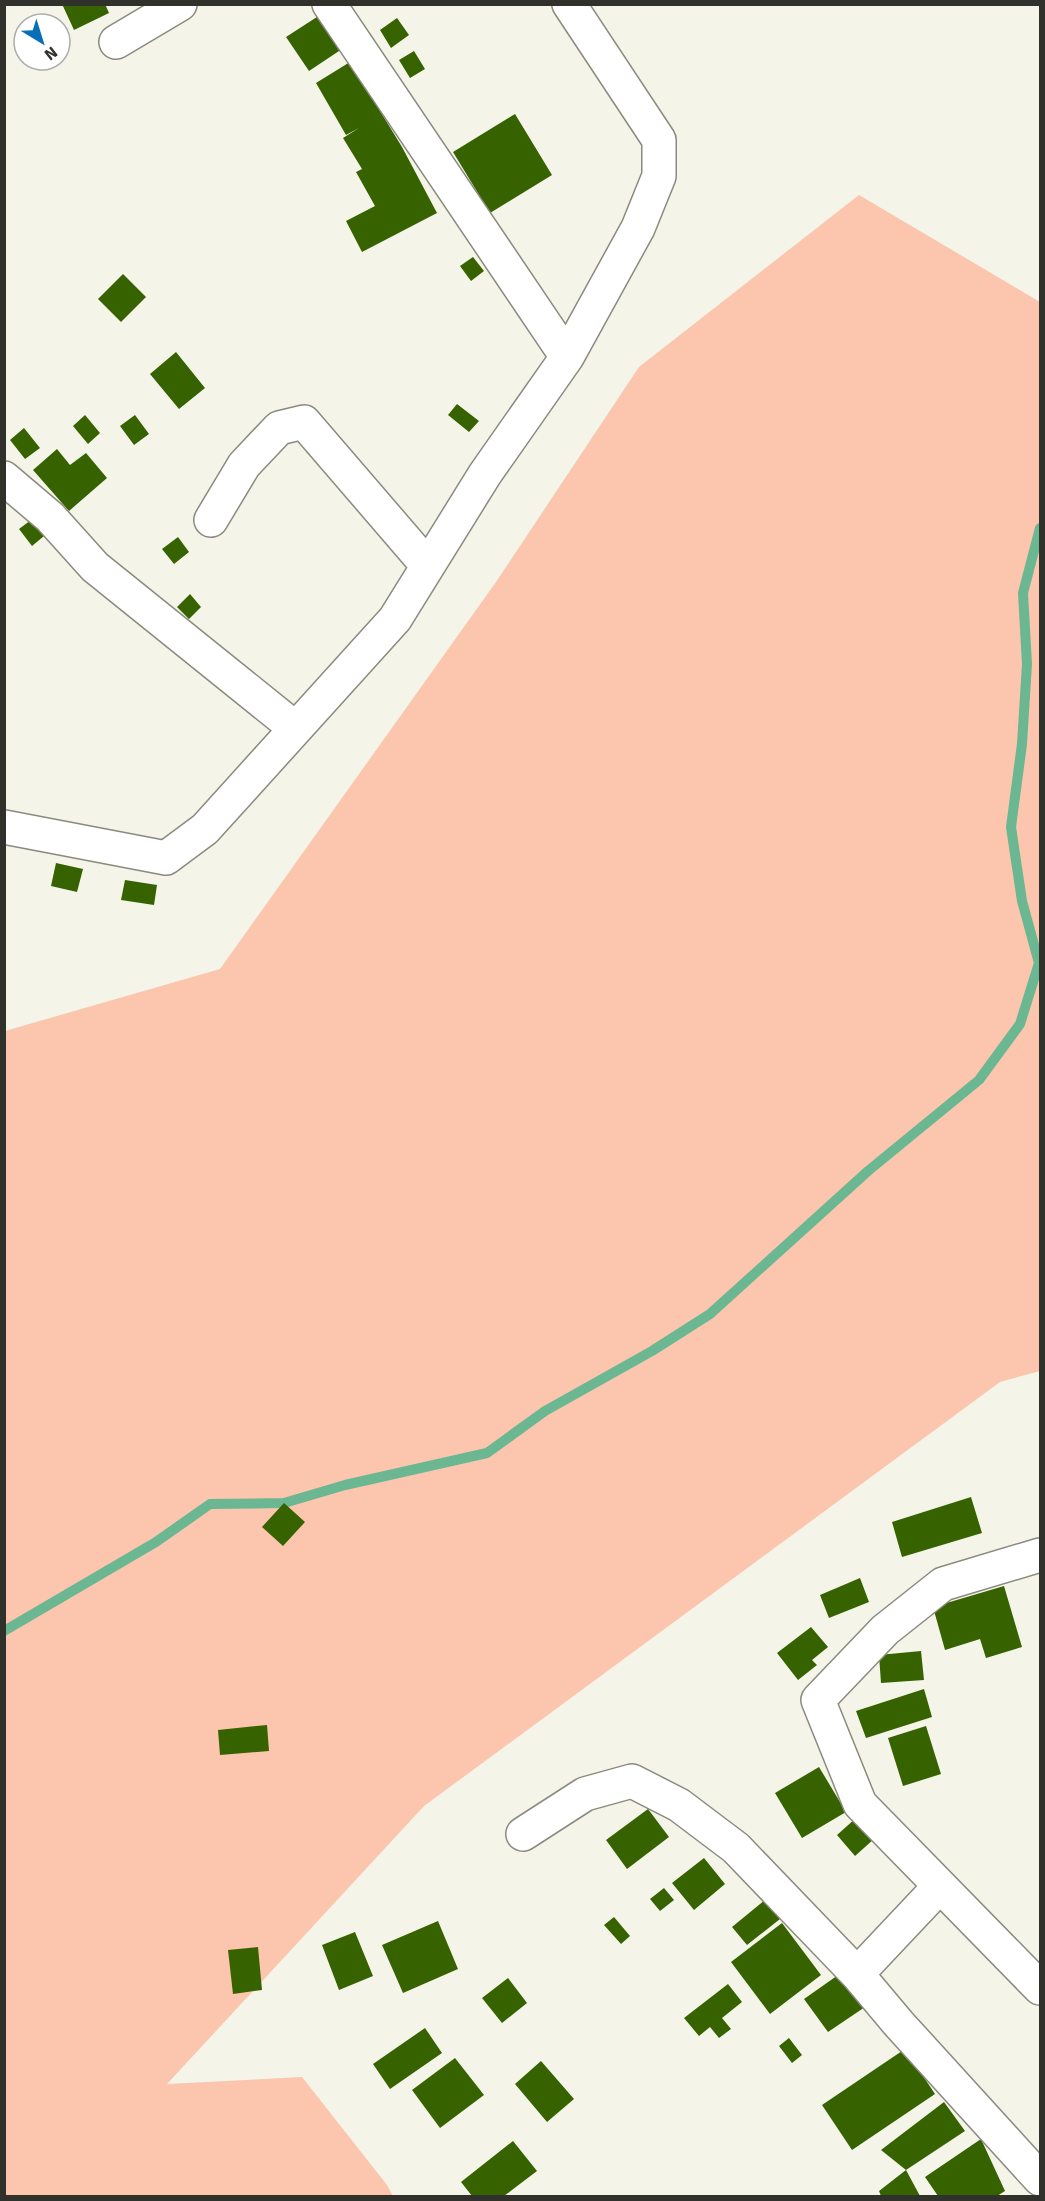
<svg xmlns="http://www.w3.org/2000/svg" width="1045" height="2201" viewBox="0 0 1045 2201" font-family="Signika,sans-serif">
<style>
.green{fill:#fbc5ae}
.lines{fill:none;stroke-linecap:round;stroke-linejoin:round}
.stream{stroke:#6ab792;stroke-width:10}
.building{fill:#376200}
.minor-casing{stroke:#8a8a7f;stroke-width:36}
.minor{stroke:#fff;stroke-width:33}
</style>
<rect width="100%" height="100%" fill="#f4f4e8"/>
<path class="green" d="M859,195L1040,302V1371L1000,1382L424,1806L167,2084L302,2077L387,2185L393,2196H5V1031L220,969L496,582L639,367Z"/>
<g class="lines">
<path class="stream" d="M4,1631L156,1542L210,1504L284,1503L345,1485L487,1453L545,1411L652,1351L710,1314L868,1171L979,1080L1020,1024L1039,963L1022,901L1011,827L1022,744L1027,664L1023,593L1040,528"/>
</g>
<path class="building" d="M62,4H105L109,13L74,30Z
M320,15L342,49L309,71L286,37Z
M397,18L409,35L391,48L380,30Z
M414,51L425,69L410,78L399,60Z
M350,62L402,147L437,213L362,252L346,221L375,206L356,172L362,169L343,138L359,128L346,135L316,83Z
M515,114L552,175L490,213L453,152Z
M473,257L484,271L471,281L460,266Z
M123,274L146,297L121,322L98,299Z
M176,352L205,388L179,409L150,374Z
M457,404L479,421L469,432L448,415Z
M85,415L100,433L88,444L73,426Z
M135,415L149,434L134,445L120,426Z
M24,428L40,448L25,459L10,440Z
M57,449L70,465L86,453L107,478L69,511L33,470Z
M31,520L44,536L32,546L19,529Z
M178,537L189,552L174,564L162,549Z
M190,594L201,607L189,619L177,607Z
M56,863L83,869L77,892L51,886Z
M125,880L157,885L154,905L121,900Z
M971,1497L982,1533L902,1557L892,1522Z
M284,1503L305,1522L283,1546L262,1527Z
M860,1578L869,1602L829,1618L820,1595Z
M1004,1586L1022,1647L986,1658L980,1639L945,1650L933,1607Z
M811,1627L828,1647L812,1660L817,1665L798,1680L777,1653Z
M921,1651L924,1680L881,1683L879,1655Z
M924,1689L932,1717L866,1738L856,1711Z
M267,1725L269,1751L220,1755L218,1730Z
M926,1726L941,1774L903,1786L888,1738Z
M819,1767L846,1812L802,1838L775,1793Z
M648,1809L669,1837L627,1869L606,1840Z
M856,1818L874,1839L855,1856L837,1835Z
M704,1858L725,1884L694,1910L672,1883Z
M664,1888L674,1900L660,1911L650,1899Z
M765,1900L780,1919L747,1945L732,1927Z
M614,1917L630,1936L621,1944L604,1925Z
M438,1921L458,1969L403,1993L382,1945Z
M782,1923L821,1975L770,2014L731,1962Z
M355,1932L373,1976L339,1990L322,1945Z
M258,1947L262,1990L233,1994L228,1950Z
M841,1973L865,2007L828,2032L804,1999Z
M508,1978L527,2003L502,2023L482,1998Z
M728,1984L742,2002L722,2018L731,2029L719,2038L710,2027L699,2036L684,2018Z
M425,2028L442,2053L390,2089L373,2064Z
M789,2038L802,2055L792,2063L779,2046Z
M905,2049L935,2094L852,2150L822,2105Z
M455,2058L484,2095L440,2128L412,2090Z
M541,2061L574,2099L547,2122L515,2084Z
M944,2102L965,2131L906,2170L881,2150Z
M981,2139L1005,2191L997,2196H938L925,2177Z
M513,2141L537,2171L504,2196H472L461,2182Z
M906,2170L920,2196H881L879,2191Z"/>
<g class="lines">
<defs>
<path id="minor" d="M329,4L567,357
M116,42L180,4
M4,478L50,517L95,567L295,728
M211,520L244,465L279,428L304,422L427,565
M4,827L166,858L205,829L395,619L485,474L567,357L638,228L659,176V140L569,4
M1040,1555L943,1584L885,1630L818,1700L860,1804L1040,1988
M523,1834L585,1794L632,1781L679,1805L736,1848L857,1974L899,2024L1040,2179
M857,1974L939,1887"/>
</defs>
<use href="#minor" class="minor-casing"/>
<use href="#minor" class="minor"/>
</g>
<rect width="1045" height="2201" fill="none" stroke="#31312c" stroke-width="12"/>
<g transform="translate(42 42) rotate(142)"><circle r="28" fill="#ffffff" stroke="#adadab" stroke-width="1.5"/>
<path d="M0-4.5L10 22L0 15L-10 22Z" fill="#096eba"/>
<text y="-9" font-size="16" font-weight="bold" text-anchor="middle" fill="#31312c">N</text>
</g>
</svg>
